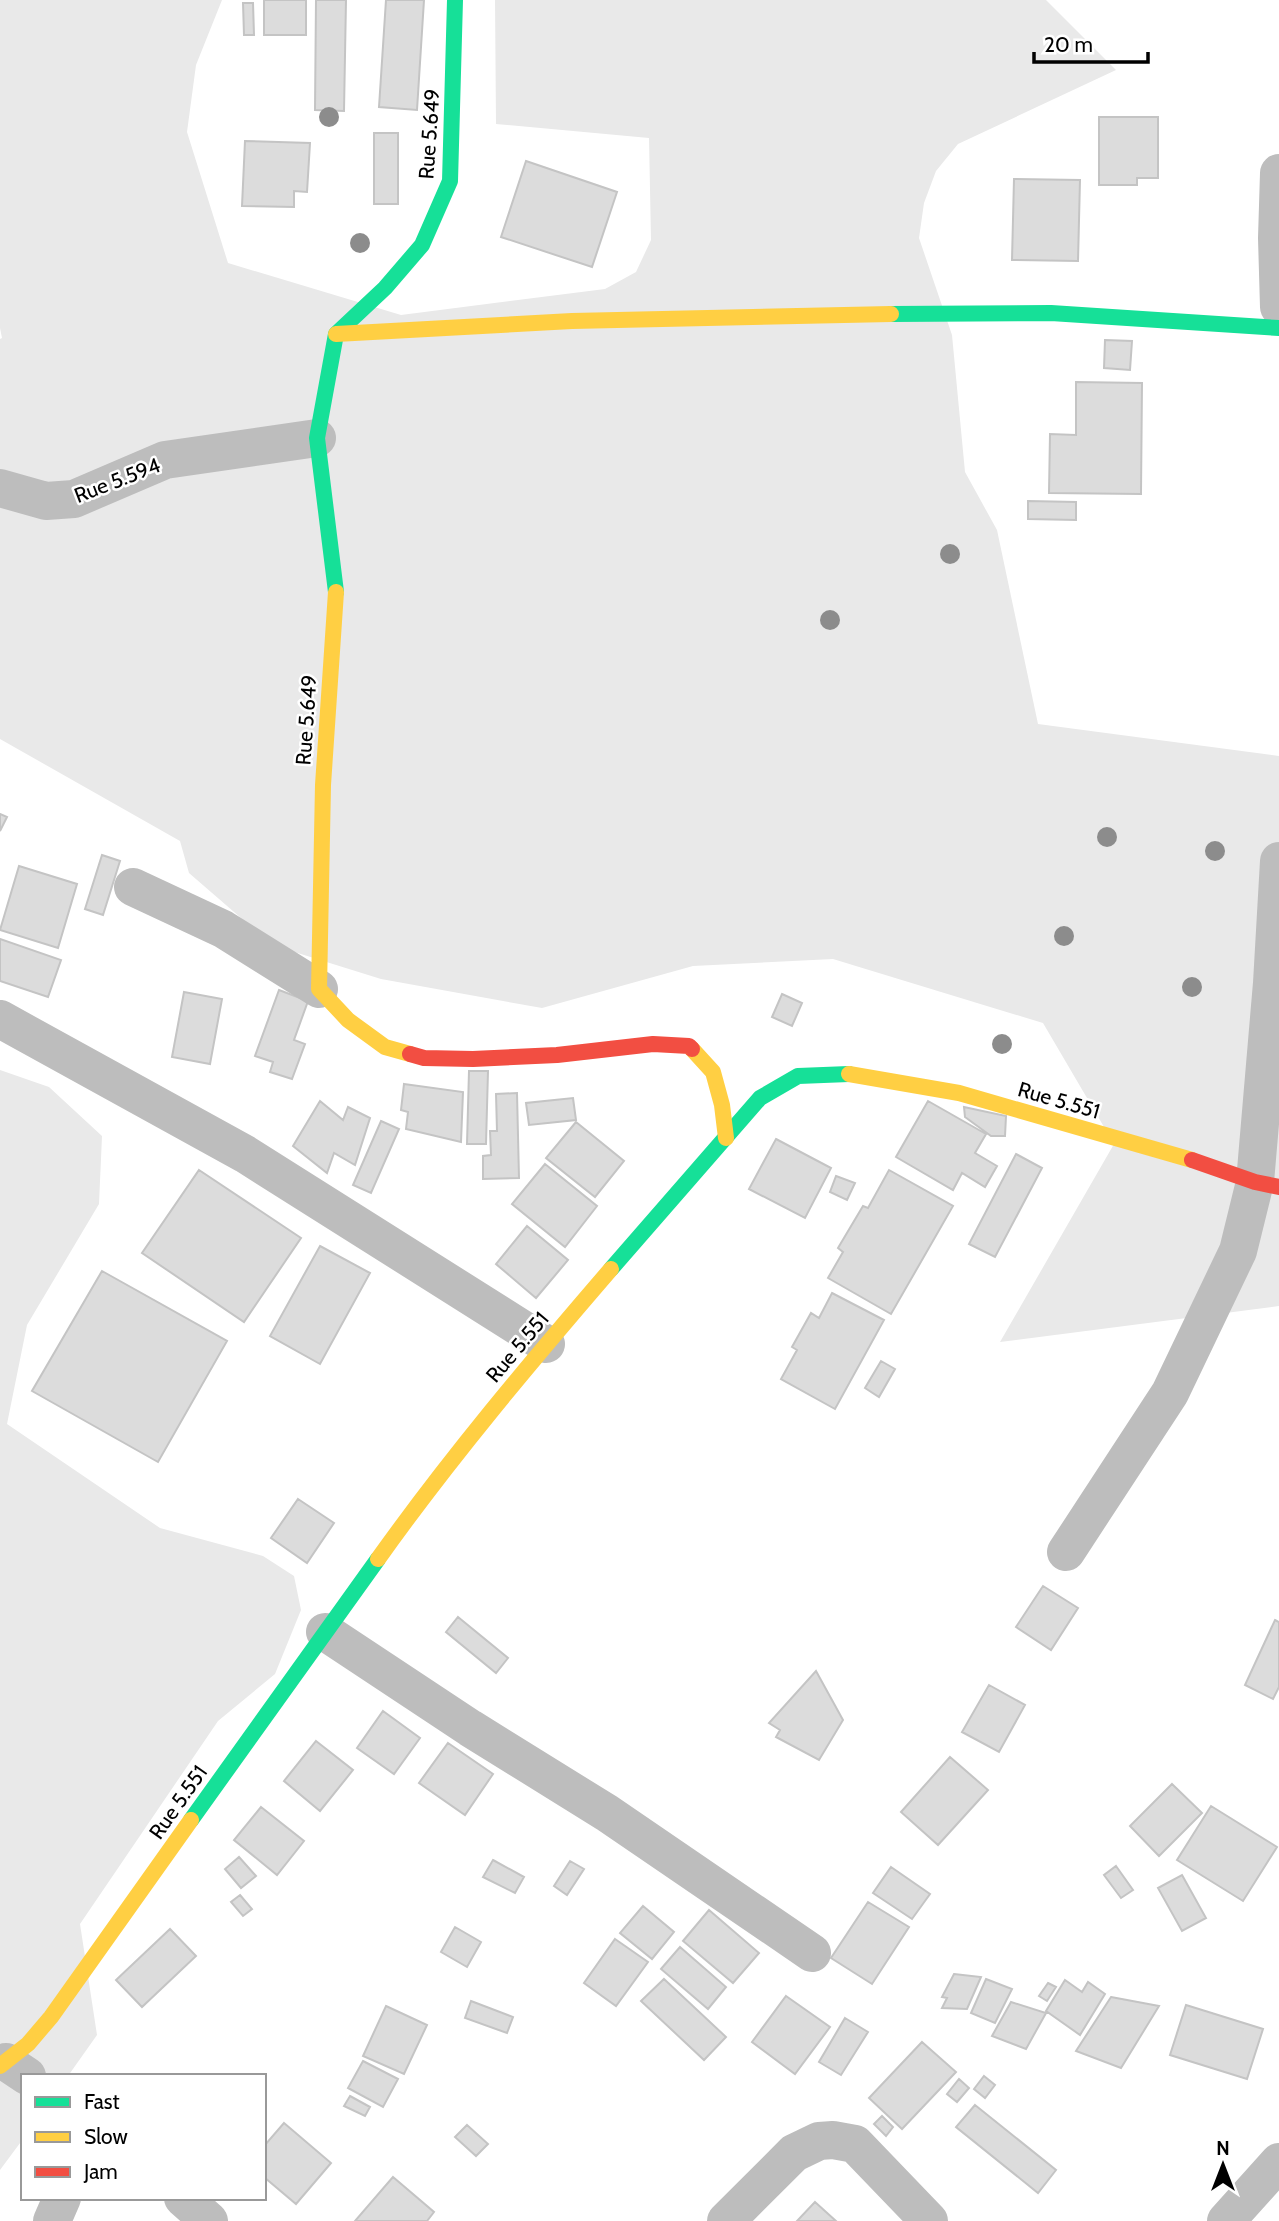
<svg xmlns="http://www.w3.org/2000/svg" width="1279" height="2221" viewBox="0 0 1279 2221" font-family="Cabin,sans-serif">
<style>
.green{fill:#e9e9e9}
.building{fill:#dcdcdc;stroke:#c4c4c4;stroke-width:2}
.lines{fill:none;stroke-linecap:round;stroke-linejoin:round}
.street{stroke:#bdbdbd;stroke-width:38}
.fast{stroke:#16e098;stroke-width:16}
.slow{stroke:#ffcf43;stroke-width:16}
.jam{stroke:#f24e42;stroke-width:16}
.tree{fill:#8c8c8c}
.labels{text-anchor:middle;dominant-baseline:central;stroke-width:5;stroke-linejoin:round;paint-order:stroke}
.street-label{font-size:21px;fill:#000;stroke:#fff}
</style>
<rect width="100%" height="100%" fill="#fff"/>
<path class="green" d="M0,0H222L196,65L187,132L228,263L401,315L605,289L636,272L651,240L649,138L496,124L495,0H1046L1116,70L958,144L936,171L924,203L919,238L952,335L965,472L997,530L1038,724L1279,756V1306L1000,1342L1114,1144L1043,1023L833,959L693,966L542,1008L381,979L272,945L189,873L180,841L0,739V339L2,338L0,328Z
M0,1070L49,1087L102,1136L99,1204L27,1325L7,1424L160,1528L263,1556L294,1576L301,1610L275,1674L218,1721L80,1924L97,2035L68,2076H23V2139L0,2170Z"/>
<path class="building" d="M264,0H306V35H264Z
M316,0H346L344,111L315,110Z
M386,0H424L417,110L379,107Z
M243,3H253L254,35H244Z
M1099,117H1158V178H1137V185H1099Z
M374,133H398V204H374Z
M245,141L310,143L307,192L294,191V207L242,206Z
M526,161L617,192L592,267L501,237Z
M1014,179L1080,180L1078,261L1012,260Z
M1105,340L1132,341L1130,370L1104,368Z
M1076,382L1142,383L1141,494L1049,493L1050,434L1076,435Z
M1028,501L1076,502V520L1028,519Z
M0,814L7,817L0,831Z
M102,855L120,861L103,915L85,909Z
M19,866L77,884L58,948L0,930Z
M0,939L61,960L48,997L0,981Z
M279,990L308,1001L294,1040L305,1044L292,1079L270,1072L273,1062L255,1056Z
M184,992L222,999L210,1064L172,1057Z
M782,994L802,1003L792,1026L772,1017Z
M469,1071H488L486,1144H467Z
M404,1084L463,1092L461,1142L406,1129L408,1112L401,1110Z
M517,1093L519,1178L483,1179V1156L491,1155L490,1131H497L496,1094Z
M573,1098L576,1120L529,1125L526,1103Z
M320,1101L343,1120L348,1107L370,1118L355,1165L334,1153L327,1173L293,1146Z
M928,1101L986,1134L975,1153L997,1166L985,1187L962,1173L953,1190L896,1157Z
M964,1107L1006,1116L1005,1136H991L965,1117Z
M381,1121L399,1129L371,1193L353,1185Z
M576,1122L624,1161L595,1197L546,1158Z
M776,1139L831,1168L805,1218L749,1189Z
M1016,1154L1042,1168L995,1257L969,1244Z
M545,1164L597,1206L565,1247L512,1204Z
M199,1170L301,1238L244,1322L142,1253Z
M889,1170L953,1206L891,1314L828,1278L843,1252L838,1248L863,1206L868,1208Z
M836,1176L855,1183L847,1200L830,1192Z
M527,1226L568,1260L536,1298L496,1264Z
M320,1246L370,1273L320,1364L270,1336Z
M102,1271L227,1341L158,1462L32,1391Z
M832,1293L884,1320L835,1409L781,1379L797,1350L792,1347L811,1313L819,1318Z
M881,1361L895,1369L879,1397L865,1388Z
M298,1499L334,1523L307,1563L271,1538Z
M1043,1586L1078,1608L1051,1650L1016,1627Z
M458,1617L508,1658L496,1673L446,1632Z
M1275,1620L1279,1622V1687L1273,1699L1245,1685Z
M816,1671L843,1720L819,1760L776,1737L780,1730L769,1723Z
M989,1685L1025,1705L999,1752L962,1732Z
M383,1711L420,1738L394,1774L357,1748Z
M316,1741L353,1770L320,1811L284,1781Z
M448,1743L493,1774L465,1815L419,1783Z
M950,1757L988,1790L938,1845L901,1812Z
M1172,1784L1202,1813L1159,1856L1130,1826Z
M1211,1806L1277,1847L1243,1901L1177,1860Z
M261,1807L304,1841L277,1875L234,1840Z
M239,1857L256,1876L241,1888L225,1869Z
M493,1860L524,1877L515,1893L483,1877Z
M570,1861L584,1869L567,1895L554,1886Z
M1116,1866L1133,1890L1121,1898L1104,1875Z
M891,1867L930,1894L912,1919L873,1893Z
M1182,1875L1206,1918L1182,1931L1158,1888Z
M240,1895L252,1909L243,1916L231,1902Z
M868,1902L909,1927L872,1984L831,1958Z
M643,1906L674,1932L652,1959L620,1933Z
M709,1910L759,1953L733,1983L683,1941Z
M455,1927L481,1942L467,1967L441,1952Z
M170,1929L196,1956L142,2007L116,1980Z
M615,1939L648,1962L616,2006L584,1983Z
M680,1947L726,1987L708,2009L661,1969Z
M954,1974L981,1977L967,2009L942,2008L947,1998L942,1997Z
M664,1979L726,2037L704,2060L641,2001Z
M986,1979L1012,1989L995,2023L971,2013Z
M1065,1980L1082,1992L1088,1982L1105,1994L1080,2035L1046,2011Z
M1048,1983L1056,1987L1047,2001L1039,1996Z
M786,1996L830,2027L795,2074L752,2042Z
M1111,1997L1159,2006L1121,2068L1076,2051Z
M471,2001L513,2017L507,2033L465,2018Z
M1011,2002L1046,2013L1026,2049L992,2036Z
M1186,2005L1263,2029L1247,2079L1170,2055Z
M386,2006L427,2025L404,2074L363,2056Z
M845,2018L868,2032L841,2075L819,2062Z
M922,2042L956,2072L902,2129L869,2098Z
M363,2061L398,2079L383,2107L348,2088Z
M984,2076L995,2085L985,2098L974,2089Z
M959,2079L969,2088L957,2102L947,2094Z
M350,2096L370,2107L365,2116L344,2106Z
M975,2105L1056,2170L1038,2193L956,2127Z
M882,2116L893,2127L886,2136L874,2124Z
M284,2123L331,2163L296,2204L264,2177V2146Z
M467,2125L488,2144L476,2156L455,2137Z
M393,2177L434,2212L427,2221H355Z
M815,2202L836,2221H797Z"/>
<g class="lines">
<path class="street" d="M1279,173L1277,238L1279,307
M0,488L46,501L74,499L165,460L317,438
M133,887L223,929L319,989
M0,1019L245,1154L546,1344
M1066,1552L1170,1393L1238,1251L1255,1182L1272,983L1279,861
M325,1632L470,1728L607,1813L812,1953
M6,2062L27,2076
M183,2198L209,2221
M52,2221L62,2198
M726,2221L794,2153L819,2141L833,2140L855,2144L929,2221
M1226,2221L1279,2162"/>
<path class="fast" d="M891,314L1051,313L1279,328
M336,592L317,438L336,334L385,288L422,245L450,181L455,0
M611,1269L760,1098L798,1076L849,1074
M191,1820L378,1559"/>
<path class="slow" d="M336,334L572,321L891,314
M336,592L323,785L319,989L348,1020L385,1047L410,1054
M692,1049L713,1072L722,1105L726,1138
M849,1074L959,1093L1192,1160
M378,1559C450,1458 530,1363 611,1269
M0,2066L28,2044L51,2017L191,1820"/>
<path class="jam" d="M410,1054L424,1058L473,1059L557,1055L653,1044L689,1046L692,1049
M1192,1160L1255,1182L1279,1187"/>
</g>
<g class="tree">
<circle cx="329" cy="117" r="10"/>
<circle cx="360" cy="243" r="10"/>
<circle cx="950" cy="554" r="10"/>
<circle cx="830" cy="620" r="10"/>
<circle cx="1107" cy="837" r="10"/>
<circle cx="1215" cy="851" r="10"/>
<circle cx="1064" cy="936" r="10"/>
<circle cx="1192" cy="987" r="10"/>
<circle cx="1002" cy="1044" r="10"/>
</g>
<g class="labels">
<g class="street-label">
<text transform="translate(429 134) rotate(-86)">Rue 5.649</text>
<text transform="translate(117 480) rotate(-21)">Rue 5.594</text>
<text transform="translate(306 720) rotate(-86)">Rue 5.649</text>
<text transform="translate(1059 1100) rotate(16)">Rue 5.551</text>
<text transform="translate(517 1347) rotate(-50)">Rue 5.551</text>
<text transform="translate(178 1802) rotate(-55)">Rue 5.551</text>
</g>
</g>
<rect x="21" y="2074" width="245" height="126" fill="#ffffff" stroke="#999999" stroke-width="2"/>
<rect x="35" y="2097" width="35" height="10" fill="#16e098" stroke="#999999" stroke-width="2"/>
<text x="84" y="2109" font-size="21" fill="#000000">Fast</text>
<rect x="35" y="2132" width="35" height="10" fill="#ffcf43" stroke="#999999" stroke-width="2"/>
<text x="84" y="2144" font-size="21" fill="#000000">Slow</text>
<rect x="35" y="2167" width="35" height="10" fill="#f24e42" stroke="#999999" stroke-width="2"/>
<text x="84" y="2179" font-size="21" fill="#000000">Jam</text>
<g transform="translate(1223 2165)" stroke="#ffffff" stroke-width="5" paint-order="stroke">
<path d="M0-5L12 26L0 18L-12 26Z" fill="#000000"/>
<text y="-10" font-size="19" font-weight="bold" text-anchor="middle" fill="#000000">N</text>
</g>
<path d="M1034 52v10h114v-10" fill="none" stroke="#000000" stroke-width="3.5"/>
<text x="1044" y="52" font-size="21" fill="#000000" stroke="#ffffff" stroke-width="5" paint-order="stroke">20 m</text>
</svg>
